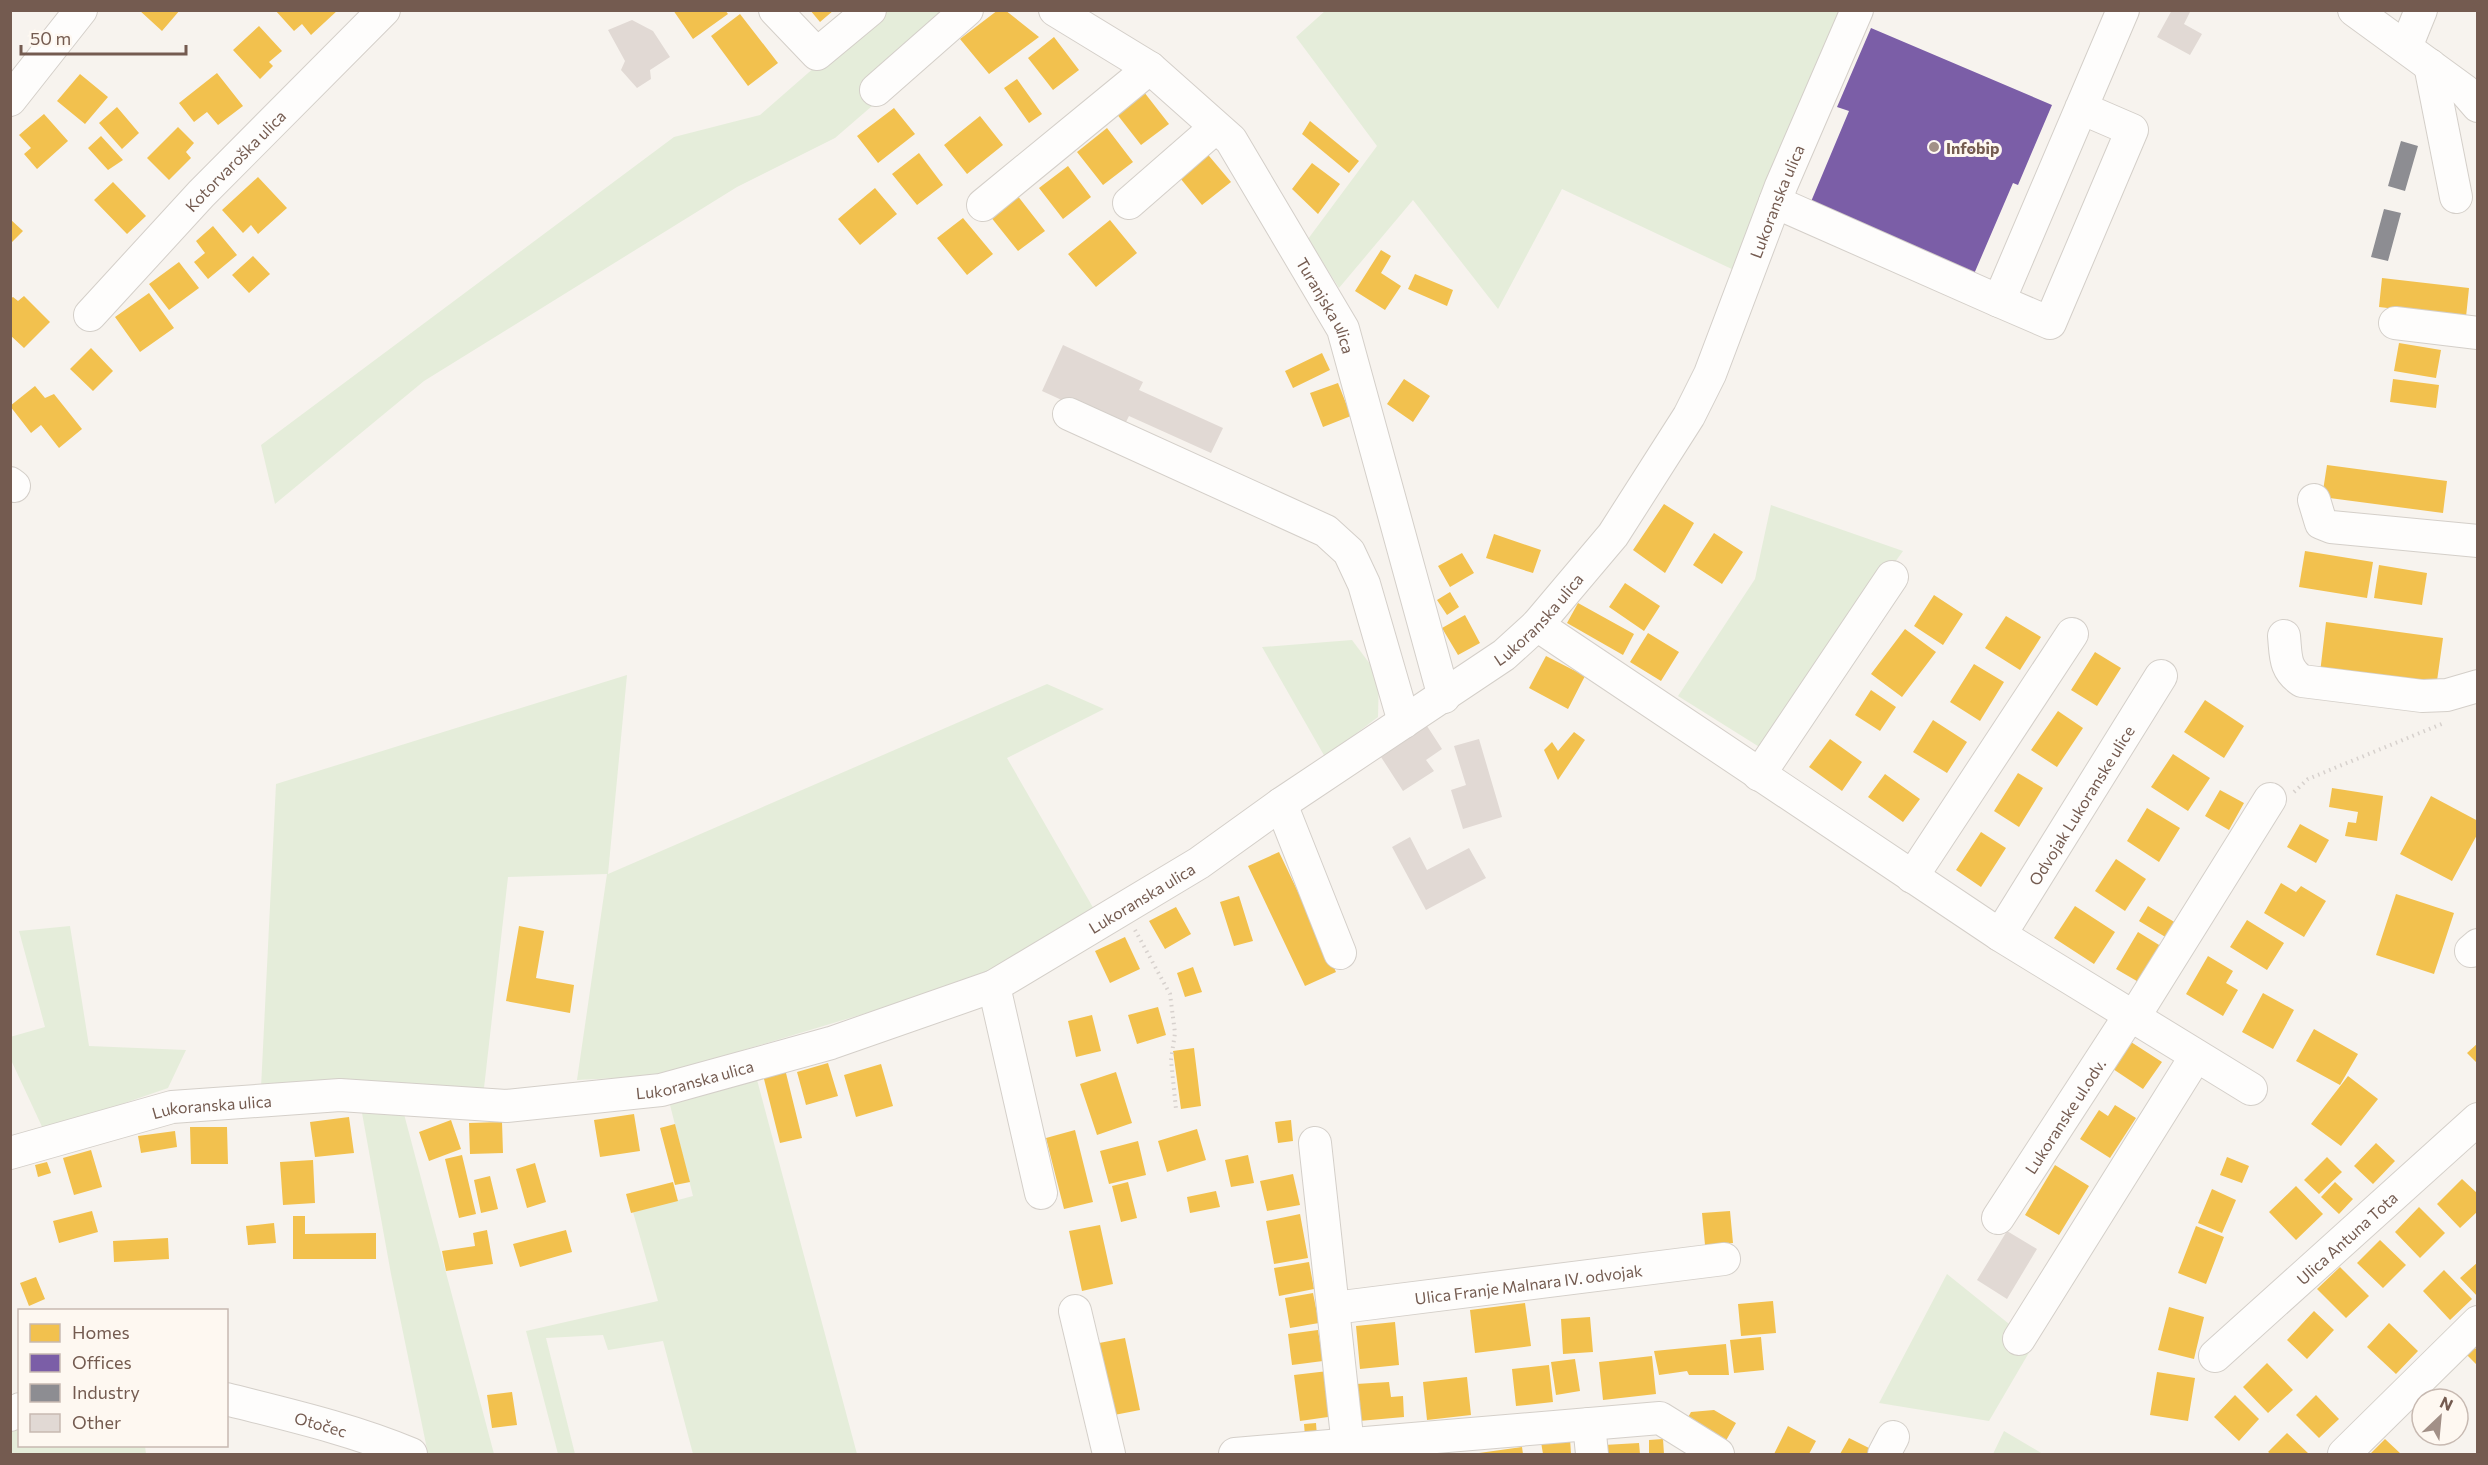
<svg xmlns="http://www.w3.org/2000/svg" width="2488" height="1465" viewBox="0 0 2488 1465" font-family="Commissioner,sans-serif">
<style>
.green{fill:#e5edda}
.homes{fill:#f2c14e}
.offices{fill:#7b5ea7}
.industry{fill:#8d8d92}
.building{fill:#e1d9d4}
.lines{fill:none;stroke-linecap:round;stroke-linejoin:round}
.minor-casing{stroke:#d4cfc9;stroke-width:34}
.path{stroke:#d7d1cd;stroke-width:4;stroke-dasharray:1.5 4.5;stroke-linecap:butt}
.minor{stroke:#fefdfc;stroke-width:32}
.poi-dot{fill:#a29087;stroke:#fef8f1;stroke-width:2}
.labels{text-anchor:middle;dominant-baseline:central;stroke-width:6;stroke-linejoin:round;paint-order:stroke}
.poi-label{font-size:16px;font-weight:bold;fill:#745b50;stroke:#fef8f1;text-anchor:start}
.street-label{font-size:16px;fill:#745b50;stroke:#fef8f1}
</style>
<rect width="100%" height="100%" fill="#f7f3ee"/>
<path class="green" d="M879,11H982L835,138L737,187L424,381L275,504L261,445L674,137L760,115Z
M1325,11H1850L1736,271L1562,189L1498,309L1413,200L1339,288L1308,239L1377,146L1296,37Z
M1771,505L1903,551L1761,748L1678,696L1755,579Z
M1352,640L1379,676L1378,717L1325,757L1262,647Z
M627,675L608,874L1047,684L1104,709L1007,758L1095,911L983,978L657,1076L577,1080L607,874L508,877L484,1088H261L276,784Z
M70,926L89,1046L186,1050L168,1088L44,1131L11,1060L10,1037L45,1027L19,931Z
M756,1076L857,1454H693L663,1341L608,1350L603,1335L546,1338L575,1454H558L526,1331L658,1301L633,1212L693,1196L668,1097Z
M362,1113L404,1114L494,1454H428L391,1274Z
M1947,1274L2034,1344L1989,1421L1879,1403Z
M19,1419L20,1446H145L146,1454H12L11,1425Z
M2004,1431L2043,1454H1993Z"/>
<path class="homes" d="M139,10H180L162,31Z
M275,10H338L311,35L302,24L294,31Z
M673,10H725L728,14L693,39Z
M810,10H834L820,22Z
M998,10H1005L1039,37L989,74L960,39Z
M740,14L778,63L748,86L711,36Z
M259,26L282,51L269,62L273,66L260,79L233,50Z
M1054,37L1079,70L1053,90L1028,58Z
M217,73L243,106L218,125L207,112L194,122L179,103Z
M80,74L108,97L85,124L57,101Z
M1017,79L1042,114L1029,123L1004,88Z
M1144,92L1169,124L1141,145L1116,113Z
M117,107L139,133L122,149L99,123Z
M894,108L915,134L878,163L857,136Z
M44,114L68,141L37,169L24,154L31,148L19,135Z
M980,116L1003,145L967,174L944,145Z
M1310,121L1359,161L1349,173L1302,134Z
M178,127L194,143L186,152L191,158L169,180L147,158Z
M1107,128L1133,162L1103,185L1077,152Z
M101,136L123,160L108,170L88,148Z
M1204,150L1231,182L1202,205L1176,173Z
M919,153L943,185L917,205L892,174Z
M1312,163L1340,184L1318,214L1292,189Z
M1068,166L1091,197L1063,219L1039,188Z
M258,177L287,208L258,234L251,225L243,233L222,210Z
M113,182L146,216L127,234L94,200Z
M875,188L897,214L860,245L838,219Z
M1017,195L1045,231L1018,251L990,216Z
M963,218L993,254L967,275L937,238Z
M10,219L23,231L10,244Z
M1110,220L1137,253L1096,287L1068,254Z
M213,226L237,255L208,279L194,262L205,253L196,241Z
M1381,250L1391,256L1381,273L1401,286L1385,310L1355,291Z
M253,256L270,274L249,293L232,275Z
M179,262L199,288L169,310L149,284Z
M1415,274L1453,290L1447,306L1408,289Z
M2382,278L2469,288L2466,317L2379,307Z
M149,293L174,328L140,352L115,317Z
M24,296L50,322L24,348L10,335V299L13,297L18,301Z
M2399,343L2441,350L2436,378L2394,371Z
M91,348L113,371L93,391L70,369Z
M1322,353L1330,370L1293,388L1285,371Z
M1404,379L1430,396L1413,422L1387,404Z
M2393,379L2439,385L2436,408L2390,402Z
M1338,383L1351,416L1323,427L1310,393Z
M35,386L45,398L54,394L82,429L59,448L41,425L31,433L10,406Z
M2327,465L2447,481L2443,513L2322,497Z
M1664,504L1694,523L1665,573L1633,550Z
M1714,533L1743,552L1722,584L1693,565Z
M1494,534L1541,550L1533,573L1486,558Z
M2305,551L2373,562L2367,598L2299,587Z
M1462,553L1474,573L1450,587L1438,566Z
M2379,565L2427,573L2422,605L2374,598Z
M1625,583L1660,606L1644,631L1609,607Z
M1450,592L1459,607L1447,615L1437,600Z
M1934,595L1963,614L1943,645L1914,626Z
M1578,603L1634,634L1623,655L1567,623Z
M1465,615L1480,643L1458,655L1442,628Z
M2006,616L2041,637L2020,670L1985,648Z
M2326,622L2443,638L2436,688L2320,673Z
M1905,629L1936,652L1902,697L1871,674Z
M1648,633L1679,652L1661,681L1630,662Z
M2095,652L2121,668L2097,706L2071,690Z
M1546,656L1585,676L1568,709L1529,688Z
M1974,664L2004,682L1980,721L1950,702Z
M1871,690L1896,707L1880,731L1855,715Z
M2205,700L2244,726L2224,758L2184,732Z
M2058,711L2083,728L2057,767L2031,750Z
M1933,720L1967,742L1947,773L1913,752Z
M1574,732L1585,740L1558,780L1544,750L1552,742L1558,751Z
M1830,739L1862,762L1842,791L1809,767Z
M2173,754L2210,778L2188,811L2151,787Z
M2018,773L2043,788L2019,827L1994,811Z
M1885,774L1920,799L1903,822L1868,797Z
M2332,788L2383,796L2377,841L2345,836L2348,822L2356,823L2358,812L2329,807Z
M2220,790L2244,803L2229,830L2205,816Z
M2431,796L2478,821V833L2452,881L2400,854Z
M2147,808L2180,828L2159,862L2127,841Z
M2300,824L2329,840L2316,863L2287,847Z
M1981,832L2006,848L1981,887L1956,870Z
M1279,852L1336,972L1305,986L1248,866Z
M2116,859L2146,879L2125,911L2095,891Z
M2281,883L2296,892L2301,886L2326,901L2304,937L2264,913Z
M2396,894L2454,913L2434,974L2376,955Z
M1239,896L1253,941L1234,946L1220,902Z
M2075,906L2115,932L2094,964L2054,938Z
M2148,906L2176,923L2167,938L2139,921Z
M1176,907L1191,934L1165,949L1149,921Z
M2247,920L2284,943L2267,970L2230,947Z
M519,926L544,931L536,978L574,985L570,1013L506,1001Z
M2138,932L2164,948L2142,984L2116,969Z
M1125,937L1140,969L1110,983L1095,951Z
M2208,956L2233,971L2226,983L2238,990L2223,1016L2186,994Z
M1193,967L1202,992L1185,997L1177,973Z
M2263,993L2294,1010L2273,1049L2242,1032Z
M1158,1007L1166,1035L1137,1044L1128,1015Z
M1092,1015L1101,1051L1076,1057L1068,1021Z
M2314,1029L2358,1054L2340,1085L2296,1061Z
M2131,1042L2162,1062L2143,1089L2113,1069Z
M2478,1043V1064L2467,1053Z
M1194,1048L1201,1106L1181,1109L1173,1051Z
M828,1063L838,1096L806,1105L797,1072Z
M881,1064L893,1106L856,1117L844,1075Z
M785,1069L802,1138L780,1143L763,1075Z
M1116,1072L1132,1123L1097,1135L1080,1084Z
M2348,1076L2378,1099L2341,1146L2311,1124Z
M2115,1105L2136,1118L2110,1158L2080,1139L2099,1110L2108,1116Z
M634,1114L640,1151L600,1157L594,1120Z
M349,1117L354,1153L315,1157L310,1122Z
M451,1120L461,1149L429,1161L419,1132Z
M1291,1120L1293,1141L1278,1143L1275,1122Z
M502,1122L503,1153L470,1154L469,1123Z
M675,1124L690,1182L675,1185L660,1128Z
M190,1127H227L228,1164H191Z
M1197,1129L1206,1160L1167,1172L1158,1141Z
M1075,1130L1093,1202L1064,1209L1046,1138Z
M175,1131L177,1147L141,1153L138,1136Z
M1138,1141L1146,1175L1109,1184L1100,1151Z
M2376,1143L2395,1161L2373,1184L2354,1166Z
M91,1150L102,1187L74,1195L63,1158Z
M462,1155L476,1214L459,1218L445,1159Z
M1248,1155L1254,1183L1231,1187L1225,1160Z
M2227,1157L2249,1166L2242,1183L2220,1175Z
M2327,1157L2342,1172L2319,1194L2304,1180Z
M313,1160L315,1203L283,1205L280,1162Z
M47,1162L51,1173L38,1177L35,1165Z
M535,1163L546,1202L527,1208L516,1169Z
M2055,1165L2089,1186L2059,1235L2025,1215Z
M1293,1174L1300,1205L1267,1211L1260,1181Z
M490,1176L498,1209L481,1213L474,1180Z
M2462,1179L2478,1194V1211L2460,1228L2437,1204Z
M673,1182L678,1201L631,1213L626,1194Z
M1128,1182L1137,1218L1121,1222L1112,1186Z
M2335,1182L2353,1199L2339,1214L2321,1197Z
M2296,1186L2323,1214L2296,1240L2269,1212Z
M2212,1189L2236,1200L2222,1233L2198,1223Z
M1216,1191L1220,1207L1190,1213L1187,1197Z
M2419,1207L2445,1233L2420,1258L2395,1232Z
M92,1211L98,1232L59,1243L53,1221Z
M1730,1211L1733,1243L1705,1245L1702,1213Z
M1300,1214L1308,1258L1274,1264L1266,1221Z
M293,1216H305V1234L376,1233V1259H293Z
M274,1223L276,1243L248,1245L246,1226Z
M1100,1225L1113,1284L1082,1291L1069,1231Z
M2196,1226L2224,1237L2206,1284L2178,1273Z
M487,1230L493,1264L446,1271L442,1251L475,1246L473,1233Z
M566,1230L572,1252L520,1267L513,1244Z
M168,1238L169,1259L114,1262L113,1241Z
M2380,1240L2406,1265L2383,1288L2357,1263Z
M1309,1262L1314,1289L1279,1296L1274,1268Z
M2478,1262V1297L2460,1278Z
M2340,1267L2369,1296L2346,1318L2317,1289Z
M2444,1270L2472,1299L2450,1320L2423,1291Z
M36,1277L45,1299L29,1306L20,1283Z
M1313,1293L1319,1323L1290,1328L1285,1298Z
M1773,1301L1776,1333L1741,1336L1738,1304Z
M1525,1303L1531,1346L1475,1353L1470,1310Z
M2169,1307L2204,1317L2194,1359L2158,1350Z
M2314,1311L2334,1330L2307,1359L2287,1340Z
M1590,1317L1593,1352L1563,1354L1561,1319Z
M1395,1322L1399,1365L1360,1369L1356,1326Z
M2389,1323L2418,1351L2396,1374L2367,1347Z
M1318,1330L1323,1361L1292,1365L1288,1334Z
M1761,1337L1764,1370L1734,1373L1730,1340Z
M1125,1338L1140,1410L1109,1416L1094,1344Z
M1726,1344L1729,1375H1689L1687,1371L1659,1375L1654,1351Z
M2471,1344L2478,1351V1366L2464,1352Z
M1652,1356L1656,1394L1603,1400L1599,1362Z
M1575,1359L1580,1391L1556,1395L1551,1362Z
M2267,1363L2293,1390L2268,1413L2243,1387Z
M1549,1365L1553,1402L1516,1406L1512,1369Z
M1328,1371L1335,1416L1300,1421L1294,1375Z
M2157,1372L2195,1378L2188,1421L2150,1415Z
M1467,1377L1471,1415L1427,1420L1423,1382Z
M1389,1382L1391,1397L1403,1396L1404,1417L1359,1421L1356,1384Z
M512,1392L517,1425L492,1428L487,1395Z
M2235,1395L2259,1419L2239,1441L2214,1417Z
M2316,1395L2339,1419L2319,1438L2296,1415Z
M1714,1410L1736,1423L1724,1444L1686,1421L1691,1412Z
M1316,1423L1317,1436H1305L1304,1424Z
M1788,1426L1816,1441L1809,1454H1774Z
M2287,1433L2309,1454H2271L2268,1452Z
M1570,1438L1571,1454H1543L1541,1442Z
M1849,1438L1879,1453V1454H1840Z
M1663,1439L1664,1454H1649V1440Z
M2385,1439L2401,1454H2370Z
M1639,1443L1640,1454H1604V1445Z
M1522,1447L1523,1454H1480L1479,1453Z"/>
<path class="offices" d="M1871,28L2052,105L2018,185L2013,183L1974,274L1810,204L1849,111L1837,107Z"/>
<path class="industry" d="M2401,141L2418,146L2405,191L2388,186Z
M2384,209L2401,213L2388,261L2371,257Z"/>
<path class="building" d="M2172,10H2191L2184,24L2202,34L2190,55L2157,37Z
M632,20L653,31L670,57L650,70L651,79L637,88L621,70L625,61L608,30Z
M1063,345L1143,382L1139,390L1223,428L1211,453L1129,416L1123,428L1042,391Z
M1427,726L1442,749L1426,760L1434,771L1403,791L1381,757Z
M1479,739L1502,817L1463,829L1451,790L1466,785L1454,746Z
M1410,837L1427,870L1469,848L1486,878L1426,910L1392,847Z
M2007,1231L2037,1249L2007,1299L1977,1280Z"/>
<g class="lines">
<defs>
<g id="minor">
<path d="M775,10L817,54L870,10"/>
<path id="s1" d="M1055,10L1150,68L1231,140L1343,329L1444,697"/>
<path d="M2354,10L2465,91L2478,106"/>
<path d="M2406,47L2421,10"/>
<path d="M2430,65L2456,197"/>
<path d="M876,90L967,10"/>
<path d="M10,100L81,10"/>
<path d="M2081,108L2132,130L2050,323L1999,301L2123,10"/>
<path d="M1775,202L1999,301"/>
<path d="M1129,203L1215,128"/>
<path d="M983,205L1150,68"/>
<path id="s2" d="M90,315L201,194L384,10"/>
<path d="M2395,323L2478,333"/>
<path d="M1069,414L1326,531L1349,552L1364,584L1404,722"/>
<path d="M10,483L14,486"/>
<path d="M2314,500L2321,523L2331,527L2478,541"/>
<path d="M1537,625L2000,935L2251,1089"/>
<path d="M2284,636C2286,656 2284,669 2302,681L2422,696L2447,695L2478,686"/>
<path d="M1759,775L1892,577"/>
<path d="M1281,804L1340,953"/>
<path d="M1912,877L2072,634"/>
<path id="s3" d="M2000,935L2161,676"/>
<path d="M2471,951L2478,945"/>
<path d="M994,986L1041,1193"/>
<path d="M2134,1017L2270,799"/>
<path d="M1315,1143L1348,1446"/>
<path id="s4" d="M10,1153L172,1107L340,1095L506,1106L661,1090L831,1043L994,986L1199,863L1281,804L1504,655L1537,625L1613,535L1689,416L1710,374L1781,186L1857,10"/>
<path id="s5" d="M1998,1218L2130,1015"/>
<path id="s6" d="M1334,1308L1724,1259"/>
<path d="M1075,1311L1109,1454"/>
<path d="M2019,1339L2196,1056"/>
<path id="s7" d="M2215,1356L2478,1119"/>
<path id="s8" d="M226,1399C289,1415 351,1429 411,1454"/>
<path d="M10,1415L20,1409"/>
<path d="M1589,1424L1592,1454"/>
<path d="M1235,1454L1660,1418L1718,1454"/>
<path d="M1884,1454L1893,1437"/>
<path d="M2344,1454L2478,1322"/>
</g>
</defs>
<use href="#minor" class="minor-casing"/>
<path class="path" d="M2294,792L2308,779L2444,723
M1135,930L1170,994L1175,1033L1171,1060L1176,1109"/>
<use href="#minor" class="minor"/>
</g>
<circle class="poi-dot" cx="1934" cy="147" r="6"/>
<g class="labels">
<g class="poi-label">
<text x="1946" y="147">Infobip</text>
</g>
<g class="street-label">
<text stroke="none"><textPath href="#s2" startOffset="212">Kotorvaroška ulica</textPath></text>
<text stroke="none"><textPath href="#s4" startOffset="2152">Lukoranska ulica</textPath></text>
<text stroke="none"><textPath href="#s1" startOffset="411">Turanjska ulica</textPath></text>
<text stroke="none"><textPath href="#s4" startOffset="1666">Lukoranska ulica</textPath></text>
<text stroke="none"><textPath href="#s3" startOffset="153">Odvojak Lukoranske ulice</textPath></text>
<text stroke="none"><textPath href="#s4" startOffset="1180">Lukoranska ulica</textPath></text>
<text stroke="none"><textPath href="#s4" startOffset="694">Lukoranska ulica</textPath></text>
<text stroke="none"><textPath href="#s4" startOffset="208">Lukoranska ulica</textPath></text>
<text stroke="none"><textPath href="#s5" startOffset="122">Lukoranske ul.odv.</textPath></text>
<text stroke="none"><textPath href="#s7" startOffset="177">Ulica Antuna Tota</textPath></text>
<text stroke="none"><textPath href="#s6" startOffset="196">Ulica Franje Malnara IV. odvojak</textPath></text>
<text stroke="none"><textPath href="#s8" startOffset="98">Otočec</textPath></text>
</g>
</g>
<rect width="2488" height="1465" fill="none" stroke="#745b50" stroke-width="24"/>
<rect x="18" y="1309" width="210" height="138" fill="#fef8f1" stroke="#c7b9b1" stroke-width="1.5"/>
<rect x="30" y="1324" width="30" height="18" fill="#f2c14e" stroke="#c7b9b1" stroke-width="1.5"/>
<text x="72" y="1339" font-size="18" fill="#745b50">Homes</text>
<rect x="30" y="1354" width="30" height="18" fill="#7b5ea7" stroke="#c7b9b1" stroke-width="1.5"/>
<text x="72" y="1369" font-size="18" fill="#745b50">Offices</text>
<rect x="30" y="1384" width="30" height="18" fill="#8d8d92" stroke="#c7b9b1" stroke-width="1.5"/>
<text x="72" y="1399" font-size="18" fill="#745b50">Industry</text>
<rect x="30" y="1414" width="30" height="18" fill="#e1d9d4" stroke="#c7b9b1" stroke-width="1.5"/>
<text x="72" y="1429" font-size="18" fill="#745b50">Other</text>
<g transform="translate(2440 1417) rotate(26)"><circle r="28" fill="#fef8f1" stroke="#c7b9b1" stroke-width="1.5"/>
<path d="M0-4.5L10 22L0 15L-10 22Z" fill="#a29087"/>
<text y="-9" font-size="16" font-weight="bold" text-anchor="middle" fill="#745b50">N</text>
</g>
<path d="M21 45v9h165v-9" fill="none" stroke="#745b50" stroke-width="3"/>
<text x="30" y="45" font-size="18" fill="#745b50" stroke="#fef8f1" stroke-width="4.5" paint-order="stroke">50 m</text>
</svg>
